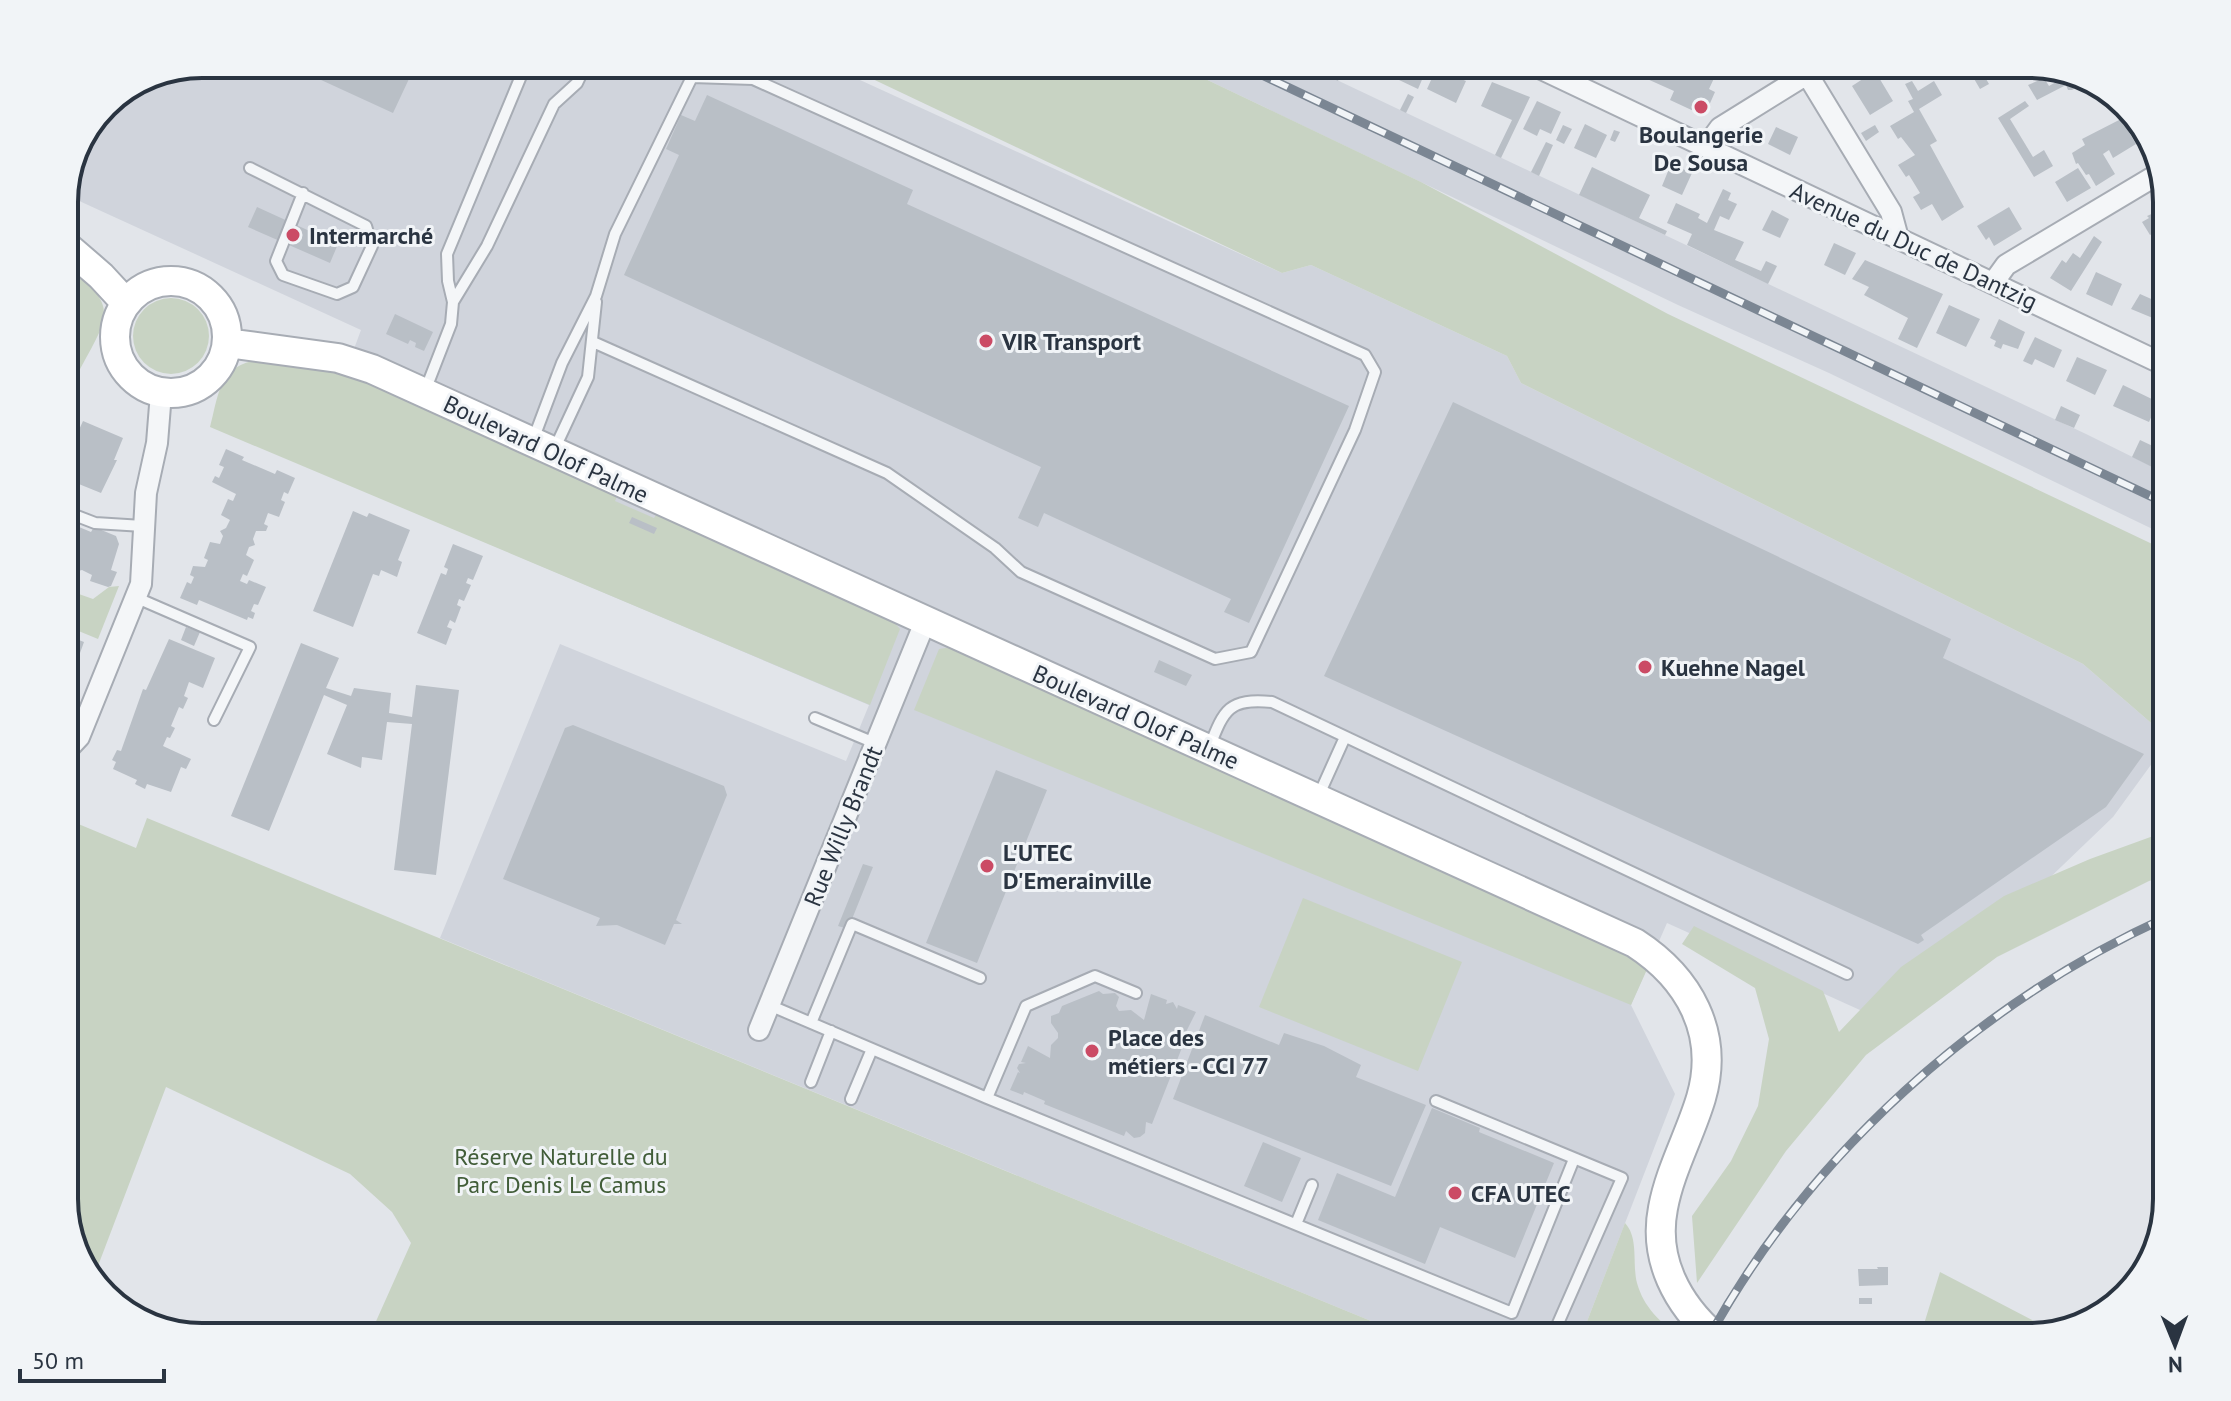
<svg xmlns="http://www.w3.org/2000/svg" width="2231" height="1401" viewBox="0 0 2231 1401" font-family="'PT Sans',sans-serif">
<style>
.built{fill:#d0d4dc}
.green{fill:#c8d3c3}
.building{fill:#b9bfc6}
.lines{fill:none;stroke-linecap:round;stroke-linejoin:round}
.lane-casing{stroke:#a7acb4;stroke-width:14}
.street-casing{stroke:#a7acb4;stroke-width:24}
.secondary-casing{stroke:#a7acb4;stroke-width:32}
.lane{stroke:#f4f6f8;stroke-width:10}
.street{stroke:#f4f6f8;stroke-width:20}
.secondary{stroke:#fff;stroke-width:28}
.rail-casing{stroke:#7b8693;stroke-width:9}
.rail{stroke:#f1f4f7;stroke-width:6;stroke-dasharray:18;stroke-linecap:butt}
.poi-dot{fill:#cb4b65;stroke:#f1f4f7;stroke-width:3}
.labels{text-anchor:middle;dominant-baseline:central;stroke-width:6;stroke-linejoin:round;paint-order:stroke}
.poi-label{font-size:24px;font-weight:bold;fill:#2a3441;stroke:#f1f4f7;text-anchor:start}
.street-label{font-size:24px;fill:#2a3441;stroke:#f1f4f7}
.park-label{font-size:24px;fill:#415d38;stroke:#f1f4f7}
.rim{fill:none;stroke:#2a3441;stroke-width:4}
</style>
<rect width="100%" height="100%" fill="#e2e5ea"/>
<path class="built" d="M202,64H825L1282,273L1311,265L1507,356L1521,383L2083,664L2165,735L2161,751L2113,817L2037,890L1871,1015L1667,923L1631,1005L1675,1094L1581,1337H1410L440,938L560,644L846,761L869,705L310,468L361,330L64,194L105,104L150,74Z
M1174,64H1303L2086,434L2167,474V536L1829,373L1678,305Z"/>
<path class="green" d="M841,64H1174L1421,182L1668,314L2167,551V787L2162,790L2165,735L2083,664L1521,383L1507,356L1311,265L1282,273Z
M64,258C117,311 113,308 78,373L64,369Z
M133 336a38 38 0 1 1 76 0a38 38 0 1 1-76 0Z
M252,361L310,366L359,377L618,494L615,501L654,518L658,512L892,620L900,629L870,705L210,427C218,398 218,369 252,361Z
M119,586L98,639L64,625V594L76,593L93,599L109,587Z
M952,647L1649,965L1631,1005L914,710L939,649Z
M64,818L136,848L147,818L1410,1337H369L411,1243L392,1212L350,1174L166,1087L93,1279L83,1268L64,1207Z
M2167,831V876L2149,881L1997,957L1866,1055L1786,1151L1697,1283L1692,1216L1731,1161L1758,1106L1769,1039L1755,988L1682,944L1694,926L1823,991L1839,1032L1901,967L2004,896L2090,859Z
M1303,898L1462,962L1418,1071L1259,1007Z
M1625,1223C1639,1238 1632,1264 1637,1283C1644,1308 1660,1321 1679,1337H1581Z
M1940,1272L2053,1331L2029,1337H1920Z"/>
<path class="building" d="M297,64H416L393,113L295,68Z
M1311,64H1342L1344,65L1338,81L1309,67Z
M1389,64H1418L1427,68L1418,89L1399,80L1402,74Z
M1601,64H1673L1684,69L1687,64H1694L1716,74L1709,89L1715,92L1707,110L1698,113L1670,100L1674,91L1627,70L1623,78Z
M1744,64H1766L1750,74Z
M1436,69L1466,81L1456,103L1427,89Z
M1875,71L1893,101L1870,115L1852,86Z
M1982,72L1989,84L1980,89L1973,77Z
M2068,75L2088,80L2072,90H2068L2066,85L2037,100L2028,85L2044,78L2049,86Z
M1912,81L1918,91L1934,81L1942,95L1919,109L1937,141L1930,145L1964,207L1942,221L1932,204L1921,210L1913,197L1920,193L1909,175L1906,177L1898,165L1915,155L1901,137L1898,139L1890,126L1914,112L1908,101L1913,99L1905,84Z
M1492,82L1530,97L1501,158L1495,155L1512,120L1481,106Z
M1408,94L1414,97L1406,113L1400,110Z
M707,95L913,190L907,204L1349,406L1249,623L1224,612L1231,599L1044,513L1038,527L1018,518L1041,467L624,275L679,155L666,149L681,115L695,121Z
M1537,101L1561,112L1551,134L1540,129L1537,136L1523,129Z
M2025,101L2029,106L2010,119L2033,157L2044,150L2053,166L2034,177L1998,118Z
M2121,119L2136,144L2113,158L2109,150L2103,154L2115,174L2096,186L2089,174L2086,175L2078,163L2076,164L2072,153L2085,145L2082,139Z
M2135,120L2148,133L2150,140L2144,143L2131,122Z
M1585,124L1607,135L1596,158L1574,148Z
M1563,125L1572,129L1564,144L1556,140Z
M1875,125L1879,132L1866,141L1861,133Z
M1776,127L1798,137L1790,155L1768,144Z
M1614,130L1620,132L1615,142L1610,140Z
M1546,142L1553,145L1539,176L1531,172Z
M1671,164L1692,173L1682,195L1662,186Z
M1592,167L1650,195L1639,218L1667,231L1665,235L1579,195Z
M2078,168L2091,188L2067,202L2055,182Z
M1723,189L1731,193L1728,200L1737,204L1729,220L1720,216L1714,230L1744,242L1735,260L1761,271L1766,261L1777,266L1768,284L1687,245L1692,234L1667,223L1676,203L1700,214L1698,218L1707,223Z
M257,207L338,244L330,263L248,227Z
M2009,207L2022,229L1994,246L1989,237L1986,240L1977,226Z
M2167,207V225L2150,235L2142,222L2149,218L2147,216Z
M1772,210L1789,219L1780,238L1762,230Z
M2094,236L2102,242L2071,291L2050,278L2062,260L2066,263L2073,253L2080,258Z
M1834,243L1856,253L1845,275L1824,265Z
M1865,260L1943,294L1917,348L1898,339L1908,318L1864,295L1869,287L1852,279Z
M2096,272L2122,284L2112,306L2086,294Z
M2167,291V306L2160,321L2131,309L2140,294L2158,302L2162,294Z
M1949,305L1980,319L1966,347L1936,333Z
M395,314L433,332L424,351L415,347L416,343L410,340L408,344L386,334Z
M1999,319L2025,332L2018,349L2003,344L2001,349L1994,346L1996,341L1990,338Z
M2035,337L2062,350L2054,368L2035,359L2032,365L2023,361Z
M2077,357L2107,370L2095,395L2066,381Z
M2123,385L2158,402L2149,422L2113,406Z
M1453,402L1951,639L1943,658L2144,754L2106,807L1921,935L1924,940L1918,944L1324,676Z
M2061,406L2080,415L2074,428L2055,420Z
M83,421L123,438L114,460H117L101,493L64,478V426L78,432Z
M2140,440L2157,448L2153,457L2165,462L2160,471L2132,457Z
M226,449L244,457L242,460L275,474L277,470L295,478L288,494L284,492L281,500L285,502L279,517L268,513L264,524L268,526L266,531H256L253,539L255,545L249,547L246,555L254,560L247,576L243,574L240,581L247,584L249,580L266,587L258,605L254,604L251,611L255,613L253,619L248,617L247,620L199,600L197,605L180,598L187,582L191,584L194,577L190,575L193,566L205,567L208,560L204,558L210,542L220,544L223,536L220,531L226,528L230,520L221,515L228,499L233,501L236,494L212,482L215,476L219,478L224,467L219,465Z
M353,511L367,517L369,513L410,530L398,560L402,562L397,577L381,570L379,576L373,574L353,627L313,611Z
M632,517L657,528L654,534L629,523Z
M79,527L91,532L94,527L116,536L119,544L111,570L117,572L111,586L108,587L90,581L92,575L82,570L64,575V532Z
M453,544L483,556L473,580L468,578L466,583L471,585L464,601L459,599L457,605L461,607L455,623L450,620L447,627L452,629L446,645L417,633L441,573L446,575L448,569L444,567Z
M186,627L200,632L194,646L181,640Z
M71,637L84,642L80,653L76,651L64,678V639L69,641Z
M169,639L215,658L203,688L189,682L184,696L188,698L183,709L179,707L171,726L175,728L170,738L167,737L163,746L191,759L186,769L181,767L171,792L147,784L145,789L135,784L137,780L113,769L116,762L112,760L117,750L121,751L143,689L146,690Z
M301,643L339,658L326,688L351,696L354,688L391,693L389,713L412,717L416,685L459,690L436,875L394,870L412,724L387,722L382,760L362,757L361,768L327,754L347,705L324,695L269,831L231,816Z
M1159,660L1192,675L1186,686L1154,672Z
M573,725L724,786L727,795L676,920L682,924H674L665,945L617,925L596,926L600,918L503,879L565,728Z
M996,770L1047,790L977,963L926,943Z
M863,864L873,867L848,929L838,926Z
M1099,991L1103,994L1115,993L1119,997L1116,1006L1119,1011L1131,1010L1144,1020L1151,994L1167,1000L1166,1004L1173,1002L1177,1009L1178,1005L1196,1012L1180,1044L1183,1045L1152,1124L1146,1122L1145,1133L1140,1137L1134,1138L1126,1131L1124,1136L1044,1104L1045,1101L1024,1092L1023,1095L1010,1090L1018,1072L1020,1073L1017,1068L1019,1064L1026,1063L1021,1062L1028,1046L1050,1058L1051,1045L1058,1038V1033L1051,1023V1016L1059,1013L1062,1006Z
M1205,1015L1279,1045L1284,1033L1324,1046L1361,1065L1356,1077L1426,1105L1391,1186L1173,1099Z
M1432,1108L1480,1128L1479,1132L1554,1163L1515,1258L1440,1227L1425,1264L1318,1220L1337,1173L1395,1197Z
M1263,1142L1301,1158L1282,1202L1244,1186Z
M1877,1267H1888V1285L1859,1286L1858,1269H1878Z
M1859,1298H1872V1304H1859Z"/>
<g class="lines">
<defs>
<path id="lane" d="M250,168L366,226L372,246L353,287L337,294L283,275L276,261L303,193
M453,302L487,246L554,104L577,83L586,64
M425,391L451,324L453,302L448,281L447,254L526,64
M533,440L562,363L596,296L615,234L692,77L753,79L1365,355L1375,372L1355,430L1251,652L1215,659L1021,572L995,548L887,473L593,342
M554,450L588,377L596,302
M64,511L95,523L143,526
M137,598L250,647L214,720
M815,718L877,744
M1209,748C1224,710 1228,698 1272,702L1847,974
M1318,797L1345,737
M769,1005L987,1098L1512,1313L1574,1159
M811,1023L852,924L980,978
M811,1082L831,1031
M987,1098L1026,1006L1095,976L1136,993
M851,1099L872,1049
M1436,1101L1622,1178L1552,1337
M1296,1224L1312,1185"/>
<path id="street" d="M1531,64L2167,366
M1801,64L1891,212L1898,238
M1706,147L1720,128L1823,64
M1993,283L2006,265L2160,173
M64,753L79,737L141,584L146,493L157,443L161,393
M759,1030L925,622"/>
<path id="secondary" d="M64,244L101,276L126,303
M115 337a56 56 0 1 1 112 0a56 56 0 1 1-112 0Z
M227,343L338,358L372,369L1635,943C1689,978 1720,1033 1701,1098C1690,1135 1670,1170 1663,1208C1653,1259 1677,1304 1715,1337"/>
</defs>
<use href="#lane" class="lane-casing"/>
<use href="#street" class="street-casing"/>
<use href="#secondary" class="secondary-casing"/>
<use href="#lane" class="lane"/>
<use href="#street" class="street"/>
<use href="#secondary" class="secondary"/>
<defs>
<path id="rail" d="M1239,64L2167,504
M1709,1337C1809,1155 1978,1003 2167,917"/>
</defs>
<use href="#rail" class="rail-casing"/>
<use href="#rail" class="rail"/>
</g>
<g class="poi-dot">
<circle cx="1701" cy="107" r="8"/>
<circle cx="293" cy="235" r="8"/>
<circle cx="986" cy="341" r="8"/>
<circle cx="1645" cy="667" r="8"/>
<circle cx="987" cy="866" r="8"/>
<circle cx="1092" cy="1051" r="8"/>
<circle cx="1455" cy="1193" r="8"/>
</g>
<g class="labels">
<g class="poi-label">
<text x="1701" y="134" text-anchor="middle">Boulangerie<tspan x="1701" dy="28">De Sousa</tspan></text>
<text x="309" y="235">Intermarché</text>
<text x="1002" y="341">VIR Transport</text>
<text x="1661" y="667">Kuehne Nagel</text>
<text x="1003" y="852">L'UTEC<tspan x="1003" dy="28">D'Emerainville</tspan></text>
<text x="1108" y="1037">Place des<tspan x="1108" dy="28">métiers - CCI 77</tspan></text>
<text x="1471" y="1193">CFA UTEC</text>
</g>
<g class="street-label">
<text transform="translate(1914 246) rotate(25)">Avenue du Duc de Dantzig</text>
<text transform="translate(546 449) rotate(25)">Boulevard Olof Palme</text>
<text transform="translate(1136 717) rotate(24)">Boulevard Olof Palme</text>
<text transform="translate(843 826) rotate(-68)">Rue Willy Brandt</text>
</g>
<g class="park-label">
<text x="561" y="1156">Réserve Naturelle du<tspan x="561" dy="28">Parc Denis Le Camus</tspan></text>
</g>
</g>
<path d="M0 0H2231V1401H0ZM202 78H2029A124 124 0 0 1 2153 202V1199A124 124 0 0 1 2029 1323H202A124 124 0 0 1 78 1199V202A124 124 0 0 1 202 78Z" fill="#f1f4f7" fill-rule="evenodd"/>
<path class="rim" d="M202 78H2029A124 124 0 0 1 2153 202V1199A124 124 0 0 1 2029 1323H202A124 124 0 0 1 78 1199V202A124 124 0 0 1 202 78Z"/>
<g transform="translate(2175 1345) rotate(179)" stroke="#f1f4f7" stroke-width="6" paint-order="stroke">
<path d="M0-6L14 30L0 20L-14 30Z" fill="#2a3441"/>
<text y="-12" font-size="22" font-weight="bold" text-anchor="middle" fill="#2a3441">N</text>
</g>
<path d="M20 1369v12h144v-12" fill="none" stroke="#2a3441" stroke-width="4"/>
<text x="32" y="1369" font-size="24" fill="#2a3441" stroke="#f1f4f7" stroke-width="6" paint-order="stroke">50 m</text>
</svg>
